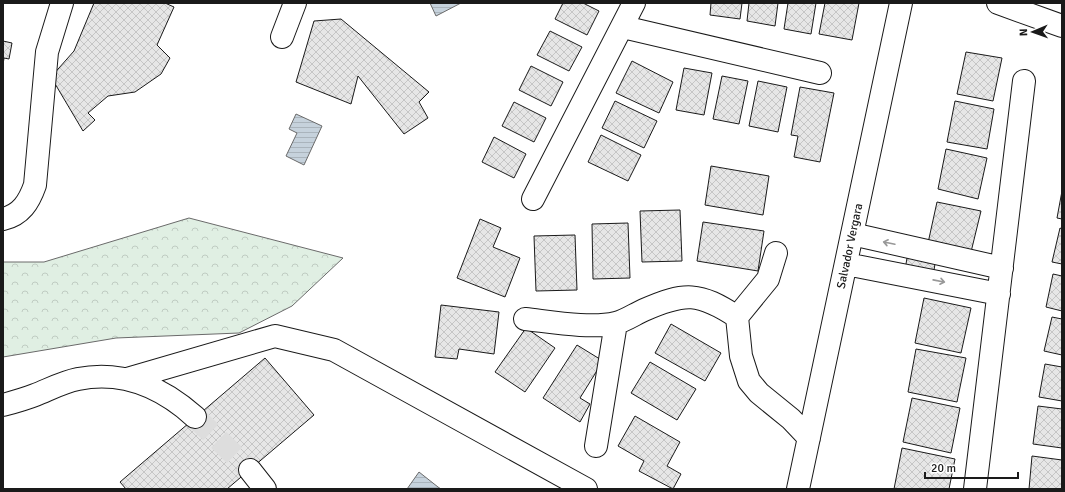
<svg xmlns="http://www.w3.org/2000/svg" width="1065" height="492" viewBox="0 0 1065 492" font-family="Signika,sans-serif">
<style>
.forest{fill:url(#forest-crowns);stroke:#6a6a6a}
.water{fill:url(#water-rules);stroke:#6a6a6a}
.building{fill:url(#building-cross-hatch);stroke:#1a1a1a}
.lines{fill:none;stroke-linecap:round;stroke-linejoin:round}
.minor-tunnel{stroke:#ddd;stroke-width:22;stroke-dasharray:22 11;stroke-linecap:butt}
.minor-casing{stroke:#1a1a1a;stroke-width:24}
.minor{stroke:#fff;stroke-width:22}
.oneway{stroke:#989898}
.labels{text-anchor:middle;dominant-baseline:central;stroke-width:3;stroke-linejoin:round;paint-order:stroke}
.street-label{font-size:12px;fill:#1a1a1a;stroke:#fff}
</style>
<defs>
<pattern id="forest-crowns" width="20" height="18" patternUnits="userSpaceOnUse"><rect width="20" height="18" fill="#e0efe3"/><path d="M2 6a3 3 0 1 1 6 0M12 15a3 3 0 1 1 6 0" fill="none" stroke="#c0ccc2"/></pattern>
<pattern id="water-rules" width="6" height="5" patternUnits="userSpaceOnUse"><rect width="6" height="5" fill="#c6d2dc"/><path d="M0 2.5h6" fill="none" stroke="#aab4bc"/></pattern>
<pattern id="building-cross-hatch" width="8" height="8" patternUnits="userSpaceOnUse"><rect width="8" height="8" fill="#e6e6e6"/><path d="M0 0l8 8M0 8l8-8" fill="none" stroke="#c5c5c5"/></pattern>
</defs>
<rect width="100%" height="100%" fill="#fff"/>
<path class="forest" d="M189,218L343,258L292,306L239,333L116,338L3,357V262H44Z"/>
<path class="water" d="M430,3H461L436,16Z
M296,114L322,126L304,165L286,156L297,133L289,129Z
M419,472L438,487L441,489H407Z"/>
<path class="building" d="M94,3H165L174,7L157,45L170,58L161,74L135,92L108,96L88,113L95,120L83,131L51,77L74,51Z
M563,3H583L599,11L587,35L555,19Z
M711,3H742L740,19L710,15Z
M749,3H778L775,26L747,21Z
M788,3H816L811,34L784,29Z
M825,3H859L852,40L819,34Z
M341,19L429,92L419,102L428,118L404,134L358,76L351,104L296,82L314,21Z
M550,31L582,47L569,71L537,55Z
M3,41L12,43L9,59L4,58L3,65Z
M966,52L1002,58L993,101L957,94Z
M632,61L673,82L659,113L616,93Z
M531,66L563,82L551,106L519,90Z
M684,68L712,73L704,115L676,110Z
M722,76L748,81L739,124L713,119Z
M758,81L787,87L778,132L749,126Z
M800,87L834,93L820,162L794,157L798,136L791,135Z
M615,101L657,121L644,148L602,128Z
M955,101L994,109L987,149L947,142Z
M514,102L546,118L534,142L502,126Z
M601,135L641,155L628,181L588,162Z
M494,137L526,154L514,178L482,162Z
M946,149L987,158L978,199L938,189Z
M711,166L769,176L763,215L705,205Z
M1062,191V219L1057,218Z
M937,202L981,211L971,252L928,243Z
M680,210L682,261L642,262L640,211Z
M480,219L501,228L493,247L520,258L505,297L457,278Z
M703,222L764,231L758,271L697,261Z
M628,223L630,278L593,279L592,224Z
M1060,228L1062,229V264L1052,262Z
M575,235L577,290L536,291L534,236Z
M908,252L936,258L933,276L905,270Z
M1053,274L1062,276V311L1046,307Z
M924,298L971,308L961,353L915,343Z
M441,305L499,312L494,354L459,349L457,359L435,357Z
M1052,317L1062,319V355L1044,351Z
M671,324L721,353L705,381L655,353Z
M526,328L555,348L525,392L495,372Z
M577,345L603,361L580,398L590,404L580,422L543,398Z
M916,349L966,358L957,402L908,392Z
M265,358L314,415L227,489H126L120,482Z
M650,362L696,389L677,420L631,393Z
M1045,364L1062,367V401L1039,397Z
M912,398L960,408L951,453L903,442Z
M1038,406L1062,409V448L1033,444Z
M635,416L680,442L667,466L681,474L673,489L639,471L644,461L618,446Z
M902,448L955,459L949,489H894Z
M1032,456L1062,460V489H1029Z"/>
<g class="lines">
<path class="minor-tunnel" d="M195,417L250,470"/>
<defs>
<path id="minor" d="M998,3L1062,26
M623,27L820,73
M282,37L295,3
M533,199L634,3
M3,219C21,215 29,202 35,185L47,52L62,3
M852,234L1002,268
M846,264L999,294
M737,317L768,279L776,253
M525,319C552,322 591,329 616,323C625,321 635,314 644,310C685,292 699,292 737,317L741,356L749,381L759,393L791,419L809,438
M127,379L275,336L334,350L586,489
M3,405C14,402 25,399 35,395C50,389 63,382 78,379C123,370 163,388 195,417
M596,446L616,323
M250,470L265,489
M798,489L901,3
M975,489L1024,81"/>
</defs>
<use href="#minor" class="minor-casing"/>
<use href="#minor" class="minor"/>
</g>
<defs><path id="oneway-shaft" d="M-6 0H5M1.5-3L5.5 0L1.5 3" fill="none" stroke-width="1.6" stroke-linecap="round" stroke-linejoin="round"/></defs>
<g class="oneway">
<use href="#oneway-shaft" transform="translate(889 243) rotate(-168)"/>
<use href="#oneway-shaft" transform="translate(939 281) rotate(11)"/>
</g>
<g class="labels">
<g class="street-label">
<text transform="translate(850 246) rotate(-78)">Salvador Vergara</text>
</g>
</g>
<rect width="1065" height="492" fill="none" stroke="#1a1a1a" stroke-width="8"/>
<g transform="translate(1033 32) rotate(268)" stroke="#ffffff" stroke-width="3" paint-order="stroke">
<path d="M0-3L7 15L0 10L-7 15Z" fill="#1a1a1a"/>
<text y="-6" font-size="11" font-weight="bold" text-anchor="middle" fill="#1a1a1a">N</text>
</g>
<path d="M925 472v6h93v-6" fill="none" stroke="#1a1a1a" stroke-width="2"/>
<text x="931" y="472" font-size="12" fill="#1a1a1a" stroke="#ffffff" stroke-width="3" paint-order="stroke">20 m</text>
</svg>
